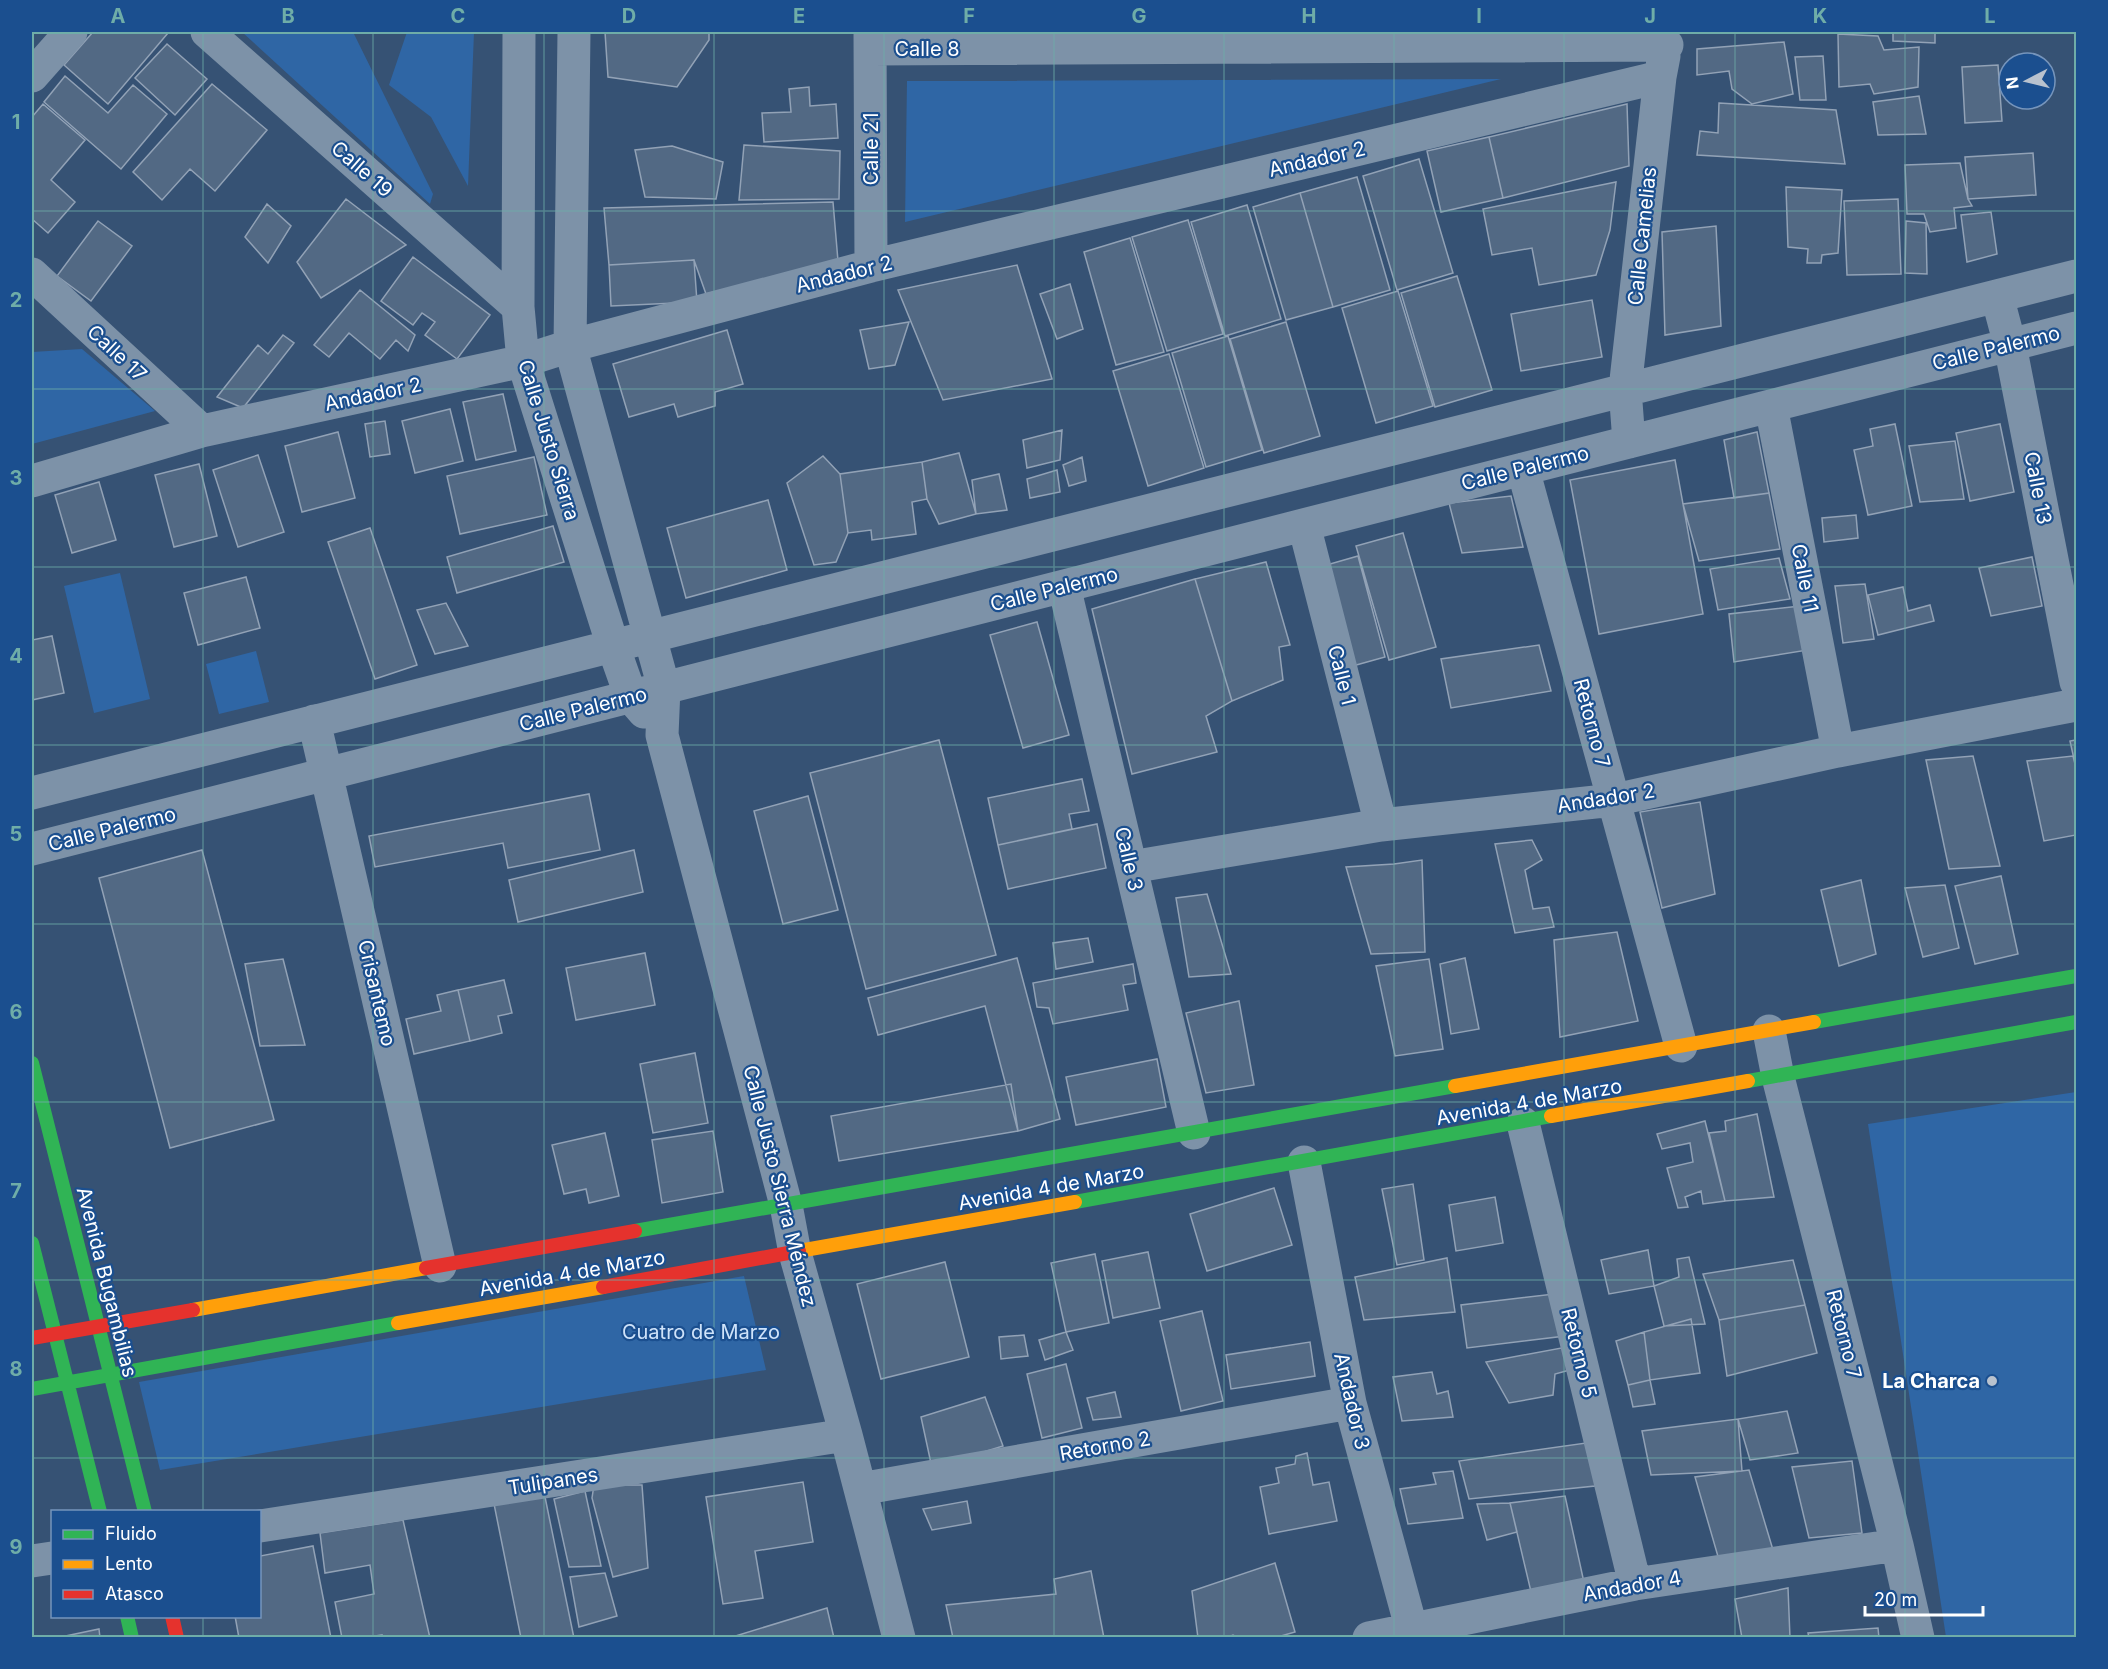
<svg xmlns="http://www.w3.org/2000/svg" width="2108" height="1669" viewBox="0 0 2108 1669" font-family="Inter,sans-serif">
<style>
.green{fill:#2f66a5}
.building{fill:#526984;stroke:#92a2b6;stroke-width:1.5}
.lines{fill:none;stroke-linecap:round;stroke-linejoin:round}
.street{stroke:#7d92a8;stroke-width:33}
.fast{stroke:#30b455;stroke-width:14}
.slow{stroke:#ff9f0a;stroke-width:14}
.jam{stroke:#e5322d;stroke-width:14}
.grid{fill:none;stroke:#6fada8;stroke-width:1.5;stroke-opacity:0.55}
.poi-dot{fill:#b9c2ce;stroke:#1b4f8f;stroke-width:2}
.labels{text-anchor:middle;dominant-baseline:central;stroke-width:4.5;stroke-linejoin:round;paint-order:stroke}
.street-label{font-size:20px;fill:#fff;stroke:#1b4f8f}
.park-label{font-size:20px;fill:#cfe3fa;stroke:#1b4f8f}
.poi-label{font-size:20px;font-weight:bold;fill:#fff;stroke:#1b4f8f;text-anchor:end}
.neatline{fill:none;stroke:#6fada8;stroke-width:2}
.grid-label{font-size:20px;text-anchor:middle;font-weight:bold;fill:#6fada8}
</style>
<rect width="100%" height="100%" fill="#365274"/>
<path class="green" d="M242,32H353L433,194L430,204Z
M407,32H474L468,186L431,117L389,85Z
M1501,79L905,222L907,81Z
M82,349L155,411L32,444V352Z
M120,573L150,699L94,713L64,586Z
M256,651L269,702L219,714L206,664Z
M2076,1092V1637H1946L1868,1124Z
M744,1276L766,1370L160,1470L139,1382Z"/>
<path class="building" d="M93,32H166L168,33L108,104L64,65Z
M605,32H709V40L677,87L608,77Z
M1893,32H1935V43L1893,41Z
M1838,34L1878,36L1884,50L1919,47L1918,87L1874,94L1870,84L1839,87Z
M1784,42L1793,94L1752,104L1732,89L1729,71L1697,75V49Z
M167,44L207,79L175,115L135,78Z
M1823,56L1826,100H1800L1795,57Z
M1998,65L2002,121L1965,123L1962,67Z
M65,76L108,113L133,85L167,114L121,169L44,102Z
M212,84L267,130L215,191L190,169L162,200L133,172Z
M809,87L810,106L836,104L838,138L764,142L762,113L791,112L789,89Z
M1919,96L1926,134L1878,135L1873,102Z
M1719,103L1836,110L1845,164L1697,155L1700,131L1718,133Z
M43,104L85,140L51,180L75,202L48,233L32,219V117Z
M1627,104L1629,166L1503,198L1489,137Z
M1489,137L1503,198L1441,212L1427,151Z
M744,145L840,151L839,199L739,200Z
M672,146L723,162L716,199L645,197L635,150Z
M2033,153L2036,195L1968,199L1965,157Z
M1419,159L1453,273L1397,290L1363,176Z
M1960,163L1968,199L1972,206L1954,208L1956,228L1930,232L1924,214H1907L1905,165Z
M1357,177L1390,290L1333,307L1300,193Z
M1616,182L1610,230L1596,275L1539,285L1532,248L1492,255L1483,209Z
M1786,187L1842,190L1838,253L1822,255L1821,263H1807L1808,249L1788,247Z
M1300,193L1333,307L1286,320L1253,207Z
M346,199L406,245L321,298L297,262Z
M1898,199L1901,274L1847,275L1844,201Z
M833,202L838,261L706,294L694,260L609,265L604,208Z
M267,204L291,226L268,263L245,237Z
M1247,205L1281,319L1225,336L1191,222Z
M1991,212L1997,254L1967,262L1961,215Z
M1188,220L1223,334L1167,351L1132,237Z
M98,221L132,246L91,301L57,276Z
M1906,221L1926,223L1927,274L1905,273Z
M1716,226L1721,326L1665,335L1662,232Z
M1130,238L1164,352L1116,365L1084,252Z
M413,257L490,315L457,359L425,335L435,322L422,313L413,325L381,301Z
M694,260L697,302L611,306L609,265Z
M1017,265L1052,379L943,400L898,290Z
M1457,276L1492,390L1435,407L1401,293Z
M1070,284L1083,329L1057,339L1040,294Z
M360,290L415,335L408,351L396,340L380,359L349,333L329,357L314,345Z
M1398,291L1433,406L1376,423L1342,308Z
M1592,300L1602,357L1521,371L1511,314Z
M909,322L895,365L869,369L860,330Z
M1286,322L1320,436L1264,453L1230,339Z
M727,330L743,384L715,392V406L678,417L674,404L629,417L613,364Z
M283,335L294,343L243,408L217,397L258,345L268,354Z
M1228,336L1262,450L1206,467L1172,353Z
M1169,354L1204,468L1148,486L1113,371Z
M503,394L516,451L476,460L463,402Z
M450,409L463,461L415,473L402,421Z
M385,421L390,454L370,457L365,424Z
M1895,424L1912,506L1868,515L1854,450L1873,446L1870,429Z
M2000,424L2014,492L1970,501L1956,433Z
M1062,430L1060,460L1027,468L1023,440Z
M338,432L355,498L302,512L285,446Z
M1757,432L1769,493L1734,498L1724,440Z
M1955,441L1964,499L1920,502L1909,446Z
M959,453L976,514L939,524L927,499L922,462Z
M258,455L284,532L238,547L213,470Z
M823,456L840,474L848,533L836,562L814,565L787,483Z
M534,457L547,515L460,534L447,476Z
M1082,457L1086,481L1069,486L1063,465Z
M1675,460L1703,614L1599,634L1570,480Z
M922,462L927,499L912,502L916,534L872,540L871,530L848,533L840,474Z
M199,464L217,536L174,547L155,475Z
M1057,470L1060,492L1030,498L1027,479Z
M999,474L1007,510L976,514L972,480Z
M99,482L116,540L72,553L55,495Z
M1769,493L1780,549L1699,561L1683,504Z
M1511,496L1523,547L1462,553L1449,503Z
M768,500L787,570L686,598L667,528Z
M1856,515L1858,538L1824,542L1822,518Z
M553,526L564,562L457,593L447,557Z
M370,528L417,665L375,679L328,542Z
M1403,533L1436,647L1389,660L1356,546Z
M1358,556L1385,657L1349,667L1323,566Z
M2032,557L2042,606L1991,616L1979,568Z
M1779,558L1790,599L1718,610L1710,569Z
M1266,562L1290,645L1279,647L1283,680L1232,701L1195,579Z
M246,577L260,628L198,645L184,593Z
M1195,579L1232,701L1206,716L1217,752L1132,774L1092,609Z
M1865,584L1874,639L1843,643L1835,586Z
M1903,587L1908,611L1930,605L1934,621L1878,635L1868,595Z
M446,603L468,646L435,654L417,610Z
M1800,606L1808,650L1734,662L1729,614Z
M1037,622L1069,735L1023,748L990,635Z
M52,636L64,693L32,700V640Z
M1539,645L1551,691L1451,708L1441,659Z
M939,740L996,955L866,989L810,773Z
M2076,740V768L2070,741Z
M1973,756L2000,866L1949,869L1926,760Z
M2073,756L2076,768V835L2044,841L2027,761Z
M1082,779L1089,811L1069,814L1072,829L998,845L988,798Z
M589,794L600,850L508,868L503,843L375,867L369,836Z
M808,796L838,910L783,924L754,811Z
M1700,802L1715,894L1662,908L1640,812Z
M1097,824L1106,868L1008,889L998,845Z
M1532,840L1542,860L1525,870L1533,909L1549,907L1554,927L1515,933L1495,844Z
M202,850L274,1120L170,1148L99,878Z
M634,850L643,892L518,922L509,880Z
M1422,860L1425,952L1371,954L1346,867L1394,864Z
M2001,876L2018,954L1975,964L1955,886Z
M1861,880L1876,954L1839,966L1821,890Z
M1945,885L1959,948L1923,957L1905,888Z
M1207,894L1231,974L1189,977L1176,898Z
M1617,932L1638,1021L1560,1037L1554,940Z
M1088,938L1093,962L1056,969L1053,943Z
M645,953L655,1005L576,1020L566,968Z
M1017,958L1060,1119L1018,1131L985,1006L878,1035L868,998Z
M1465,958L1479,1029L1451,1034L1440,964Z
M283,959L305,1045L260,1046L245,964Z
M1429,959L1443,1049L1395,1056L1376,966Z
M1133,964L1136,983L1123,985L1128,1010L1053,1024L1049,1008L1037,1007L1033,983Z
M504,980L512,1013L498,1016L502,1033L470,1041L458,990Z
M458,990L470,1041L414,1054L406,1019L441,1011L437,995Z
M1239,1001L1254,1085L1206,1093L1186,1013Z
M695,1053L708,1123L653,1133L640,1064Z
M1157,1059L1166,1107L1076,1125L1066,1077Z
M1011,1084L1018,1131L839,1161L831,1116Z
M1757,1114L1774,1197L1725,1201L1709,1133L1726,1131L1725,1121Z
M1705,1121L1725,1201L1703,1204L1701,1191L1685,1197L1688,1207L1678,1208L1667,1168L1693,1162L1690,1143L1662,1149L1657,1134Z
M713,1131L723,1192L662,1203L652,1140Z
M605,1133L619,1196L589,1203L586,1189L564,1194L552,1145Z
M1413,1184L1424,1260L1397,1265L1382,1189Z
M1274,1188L1292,1245L1207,1271L1190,1214Z
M1495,1197L1503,1243L1456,1251L1449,1205Z
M1648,1250L1654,1286L1609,1294L1601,1260Z
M1148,1252L1160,1308L1113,1318L1102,1261Z
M1095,1254L1109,1323L1066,1332L1051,1263Z
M1689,1257L1705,1324L1664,1326L1654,1286L1679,1277L1677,1259Z
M1447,1258L1455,1312L1364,1320L1355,1277Z
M1793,1260L1805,1305L1719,1320L1703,1274Z
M945,1262L969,1357L881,1379L857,1284Z
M1554,1294L1565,1336L1467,1348L1461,1305Z
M1805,1305L1817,1353L1727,1376L1719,1320Z
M1202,1311L1223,1401L1181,1411L1160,1321Z
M1691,1319L1700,1373L1650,1380L1644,1332Z
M1066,1332L1073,1350L1045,1360L1039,1340Z
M1644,1332L1650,1380L1628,1385L1616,1341Z
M1024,1335L1028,1356L1001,1359L999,1337Z
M1310,1342L1315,1376L1231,1389L1226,1355Z
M1572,1346L1577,1368L1555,1374L1553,1395L1509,1403L1486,1362Z
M1066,1364L1082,1428L1042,1438L1027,1374Z
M1432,1372L1437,1394L1448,1391L1453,1417L1402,1421L1393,1377Z
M1650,1380L1655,1404L1633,1407L1628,1385Z
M1115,1392L1121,1417L1093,1420L1087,1398Z
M985,1397L1003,1446L932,1468L921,1417Z
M1787,1411L1798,1453L1750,1460L1738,1419Z
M1738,1419L1742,1471L1651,1475L1642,1431Z
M1593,1442L1595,1486L1469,1499L1459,1461Z
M1307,1453L1313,1485L1329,1482L1337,1521L1269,1534L1260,1487L1279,1483L1276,1468L1295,1464L1296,1456Z
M1852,1461L1862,1533L1809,1538L1792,1467Z
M1749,1470L1773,1550L1719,1560L1695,1477Z
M1453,1471L1463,1518L1408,1524L1400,1489L1436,1484L1433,1473Z
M803,1482L813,1542L755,1551L763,1598L723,1604L706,1497Z
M594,1485H642L648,1568L613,1577L592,1498Z
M585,1491L601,1566L569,1567L554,1499Z
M1565,1496L1585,1587L1532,1596L1510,1503Z
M545,1497L574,1638H521L493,1499Z
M967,1501L971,1523L932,1530L923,1509Z
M1510,1503L1517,1532L1487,1540L1477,1504Z
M403,1520L430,1638H382V1635L363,1638H342L335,1602L374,1594L370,1565L325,1573L320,1533Z
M313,1546L331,1638H239L235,1616H260V1556Z
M1275,1563L1295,1632L1274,1638H1239L1233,1635L1226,1638H1198L1192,1591Z
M1091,1571L1104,1638H953L946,1605L1056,1594L1054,1579Z
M605,1573L617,1616L579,1627L570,1577Z
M1788,1588L1790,1638H1742L1735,1599Z
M827,1608L834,1638H729Z
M1878,1628L1879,1638H1809L1808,1633Z
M99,1629L100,1638H56Z"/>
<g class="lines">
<path class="street" d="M207,32L518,307
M519,32L518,307L523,361L613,646L631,697L644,712
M574,32L570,346L664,688L662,735L786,1205L795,1253L846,1435L899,1638
M870,32L871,266
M871,49L1667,45
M32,76L71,32
M32,274L202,431
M1997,296L2010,345L2076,682
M1771,406L1838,751
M1629,442L1625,389L1660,77L1664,56
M1523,469L1681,1046
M32,481L202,431L523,361L570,346L871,266L1660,77
M1304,525L1381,825
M1064,586L1194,1133
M314,721L440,1266
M32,793L2076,276
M32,849L2076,328
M1131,867L1381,825L1614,800L1838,751L2076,705
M1769,1031L1778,1077L1897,1545L1918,1638
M1523,1123L1635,1584
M1304,1162L1350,1403L1414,1638
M860,1489L1350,1403
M260,1526L846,1435
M32,1561L52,1558
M1369,1638L1635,1584L1897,1545"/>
<path class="fast" d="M1814,1022L2076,976
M32,1063L145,1512
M1748,1081L2076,1022
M1075,1202L1551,1116
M635,1231L1455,1086
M32,1243L100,1512
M32,1389L398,1323
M127,1616L132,1638"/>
<path class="slow" d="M1455,1086L1814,1022
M1551,1116L1748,1081
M799,1251L1075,1202
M193,1310L426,1268
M398,1323L603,1287"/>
<path class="jam" d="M426,1268L635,1231
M603,1287L799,1251
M32,1338L193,1310
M172,1616L177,1638"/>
</g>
<path class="grid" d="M203,32V1512M373,32V1638M544,32V1638M714,32V1638M884,32V1638M1054,32V1638M1224,32V1638M1394,32V1638M1564,32V1638M1735,32V1638M1905,32V1638M32,211H2076M32,389H2076M32,567H2076M32,745H2076M32,924H2076M32,1102H2076M32,1280H2076M32,1458H2076M203,1616V1638"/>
<circle class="poi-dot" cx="1992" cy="1381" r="6"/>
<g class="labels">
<g class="street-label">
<text x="927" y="49">Calle 8</text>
<text transform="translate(871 149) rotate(-90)">Calle 21</text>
<text transform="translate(1317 159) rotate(-13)">Andador 2</text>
<text transform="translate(362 169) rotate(41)">Calle 19</text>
<text transform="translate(1642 236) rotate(-84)">Calle Camelias</text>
<text transform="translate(844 274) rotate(-14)">Andador 2</text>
<text transform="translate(1996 348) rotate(-14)">Calle Palermo</text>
<text transform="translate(117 353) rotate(43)">Calle 17</text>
<text transform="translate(373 394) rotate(-12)">Andador 2</text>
<text transform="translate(549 440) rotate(73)">Calle Justo Sierra</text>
<text transform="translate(1525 468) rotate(-14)">Calle Palermo</text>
<text transform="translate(2038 488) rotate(79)">Calle 13</text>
<text transform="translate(1805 578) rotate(79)">Calle 11</text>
<text transform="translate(1054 589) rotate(-14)">Calle Palermo</text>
<text transform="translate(1342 675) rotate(76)">Calle 1</text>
<text transform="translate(583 709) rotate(-14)">Calle Palermo</text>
<text transform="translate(1592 723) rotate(75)">Retorno 7</text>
<text transform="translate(1606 798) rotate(-9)">Andador 2</text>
<text transform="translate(112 829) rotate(-14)">Calle Palermo</text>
<text transform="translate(1129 859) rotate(77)">Calle 3</text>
<text transform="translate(377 993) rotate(77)">Crisantemo</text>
<text transform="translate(1529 1102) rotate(-10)">Avenida 4 de Marzo</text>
<text transform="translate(780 1186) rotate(76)">Calle Justo Sierra Méndez</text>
<text transform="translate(1051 1187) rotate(-10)">Avenida 4 de Marzo</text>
<text transform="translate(572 1273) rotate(-10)">Avenida 4 de Marzo</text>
<text transform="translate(107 1282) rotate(76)">Avenida Bugambilias</text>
<text transform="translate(1844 1334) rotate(76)">Retorno 7</text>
<text transform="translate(1579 1353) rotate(76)">Retorno 5</text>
<text transform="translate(1352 1401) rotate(77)">Andador 3</text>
<text transform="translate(1105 1446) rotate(-10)">Retorno 2</text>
<text transform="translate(553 1481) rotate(-9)">Tulipanes</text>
<text transform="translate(1632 1586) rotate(-10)">Andador 4</text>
</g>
<g class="park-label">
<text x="701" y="1332">Cuatro de Marzo</text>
</g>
<g class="poi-label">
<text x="1980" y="1381">La Charca</text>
</g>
</g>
<rect width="2108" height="1669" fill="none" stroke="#1b4f8f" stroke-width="66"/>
<rect x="51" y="1510" width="210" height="108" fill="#1b4f8f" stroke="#7695bc" stroke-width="1.5"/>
<rect x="63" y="1530" width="30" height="9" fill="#30b455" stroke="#7695bc" stroke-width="1.5"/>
<text x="105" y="1540" font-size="18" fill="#ffffff">Fluido</text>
<rect x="63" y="1560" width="30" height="9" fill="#ff9f0a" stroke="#7695bc" stroke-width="1.5"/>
<text x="105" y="1570" font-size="18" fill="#ffffff">Lento</text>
<rect x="63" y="1590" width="30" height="9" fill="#e5322d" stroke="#7695bc" stroke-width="1.5"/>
<text x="105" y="1600" font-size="18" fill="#ffffff">Atasco</text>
<g transform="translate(2027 81) rotate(263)"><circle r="28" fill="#1b4f8f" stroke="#7695bc" stroke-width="1.5"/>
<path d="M0-4.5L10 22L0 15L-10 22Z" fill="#b9c2ce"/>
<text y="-9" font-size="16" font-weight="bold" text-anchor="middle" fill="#ffffff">N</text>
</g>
<path d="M1865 1606v9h118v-9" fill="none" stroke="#ffffff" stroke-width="3"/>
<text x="1874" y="1606" font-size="18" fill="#ffffff" stroke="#1b4f8f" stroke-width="4.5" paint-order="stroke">20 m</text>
<rect x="33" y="33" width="2042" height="1603" class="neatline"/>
<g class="grid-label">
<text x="118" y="23">A</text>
<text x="288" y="23">B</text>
<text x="458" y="23">C</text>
<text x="629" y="23">D</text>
<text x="799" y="23">E</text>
<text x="969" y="23">F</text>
<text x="1139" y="23">G</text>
<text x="1309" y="23">H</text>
<text x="1479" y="23">I</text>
<text x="1650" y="23">J</text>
<text x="1820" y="23">K</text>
<text x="1990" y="23">L</text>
<text x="16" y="129">1</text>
<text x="16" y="307">2</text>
<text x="16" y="485">3</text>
<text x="16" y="663">4</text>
<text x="16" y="841">5</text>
<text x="16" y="1019">6</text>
<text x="16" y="1198">7</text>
<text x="16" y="1376">8</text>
<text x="16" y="1554">9</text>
</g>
</svg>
